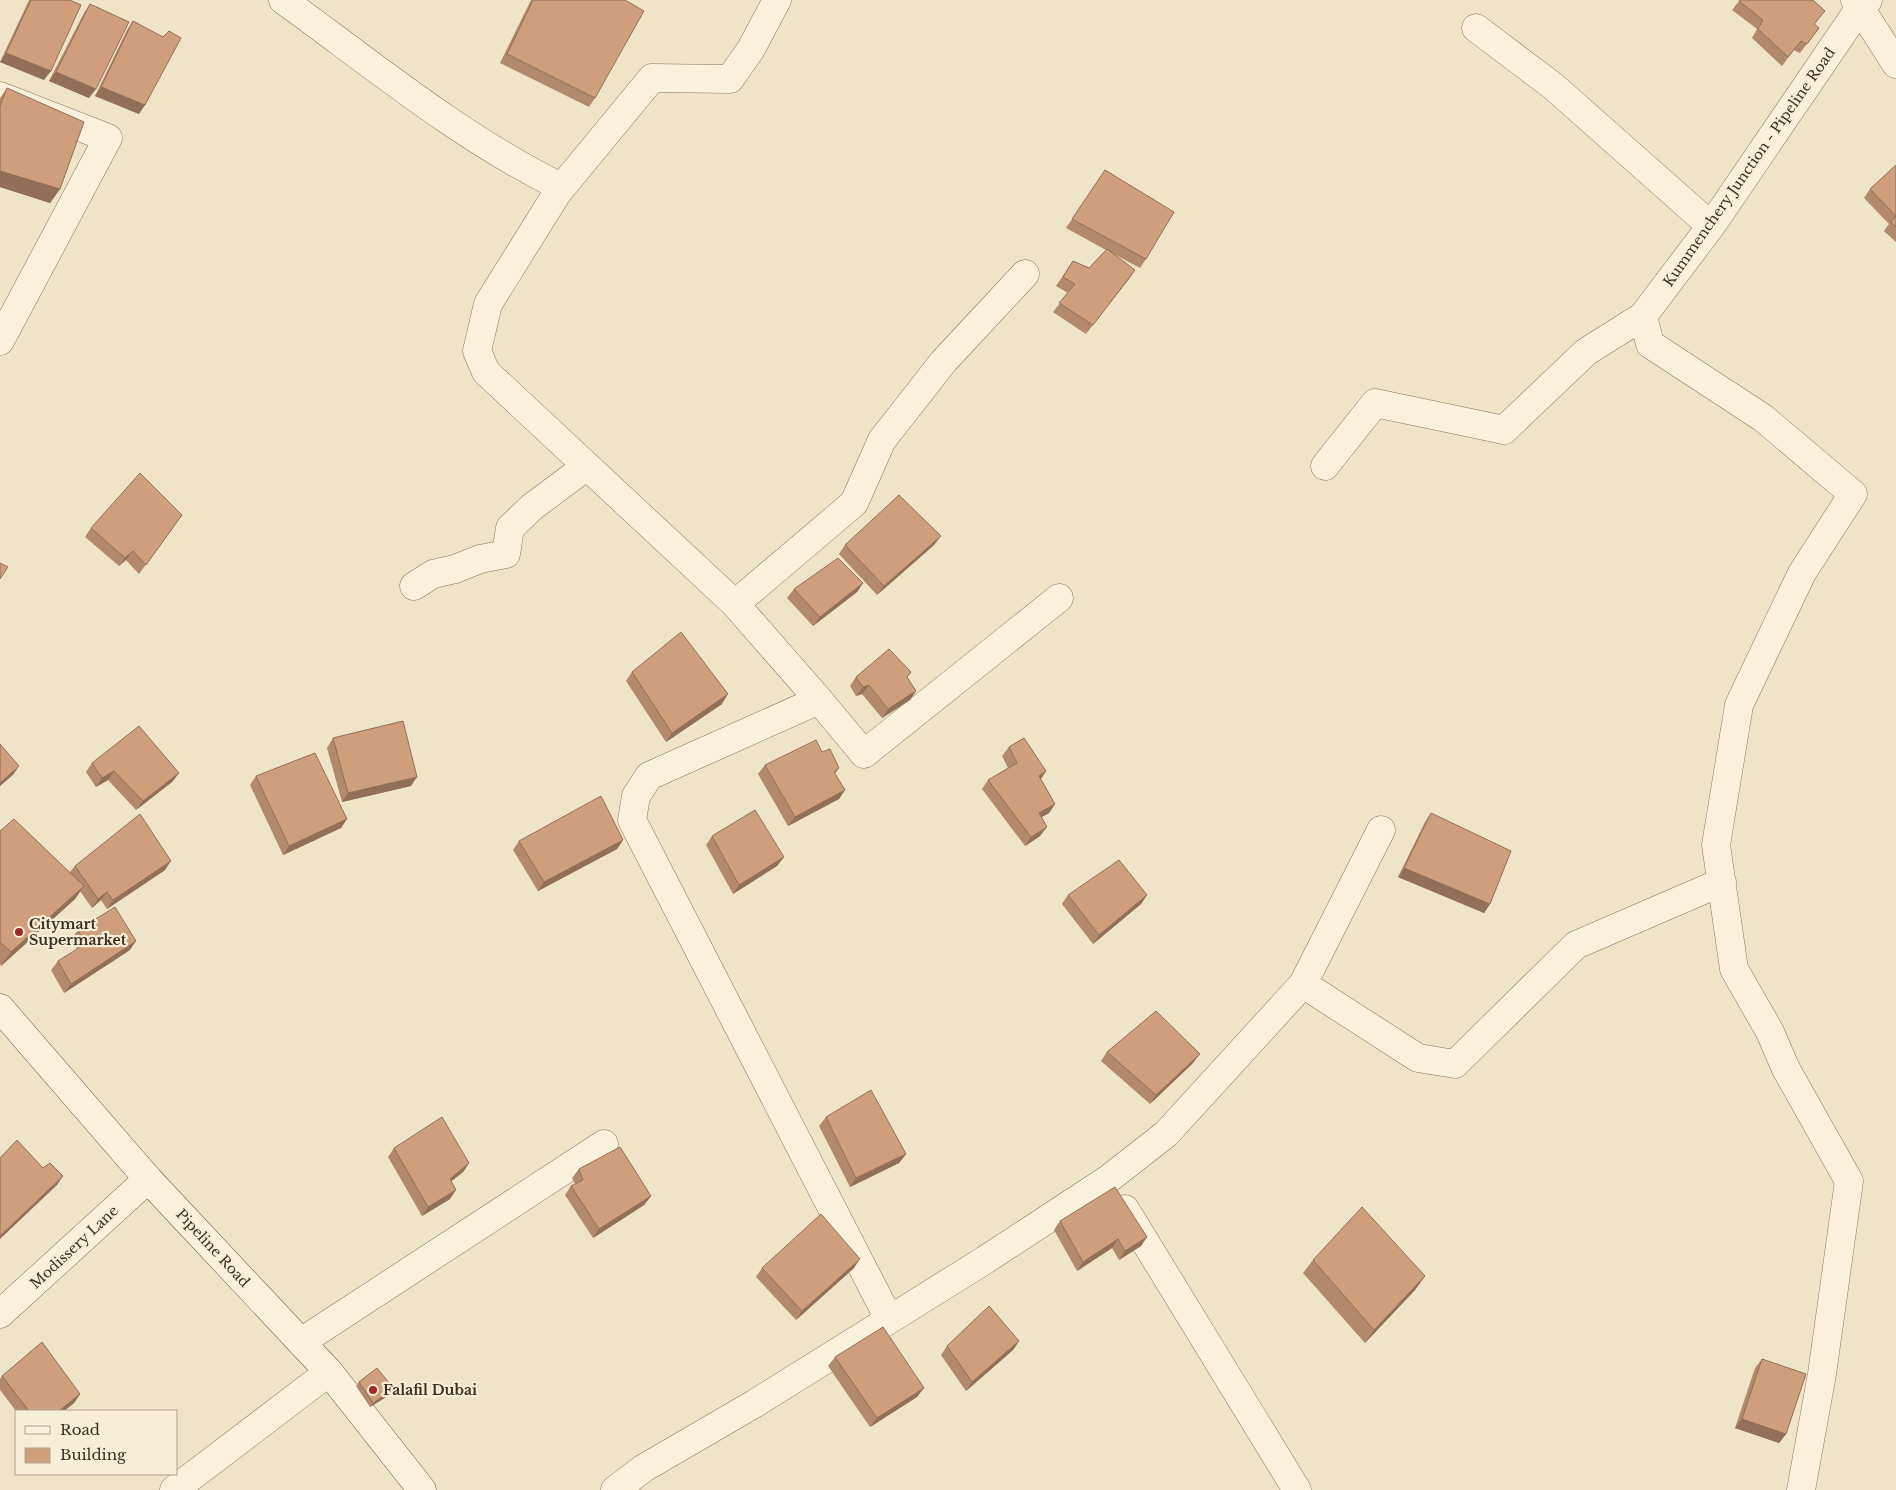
<svg xmlns="http://www.w3.org/2000/svg" width="1896" height="1490" viewBox="0 0 1896 1490" font-family="'Libre Baskerville',serif">
<style>
.lines{fill:none;stroke-linecap:round;stroke-linejoin:round}
.street-casing{stroke:#8d765c;stroke-width:29}
.secondary-casing{stroke:#6f573f;stroke-width:29}
.street{stroke:#faf1dc;stroke-width:28}
.secondary{stroke:#faf1dc;stroke-width:28}
.wall{fill:#b2896c}
.shaded-wall{fill:#916f58}
.building{fill:#cf9f7d;stroke:#916f58}
.poi-dot{fill:#9e2a2b;stroke:#f7eed8;stroke-width:2}
.labels{text-anchor:middle;dominant-baseline:central;stroke-width:4.5;stroke-linejoin:round;paint-order:stroke}
.street-label{font-size:14px;fill:#3d2e20;stroke:#f7eed8}
.poi-label{font-size:14px;font-weight:bold;fill:#3d2e20;stroke:#f7eed8;text-anchor:start}
</style>
<rect width="100%" height="100%" fill="#f0e4c8"/>
<g class="lines">
<defs>
<path id="street" d="M283,0C373,65 461,138 561,187L488,304L477,351L486,372L735,604
M1855,0L1896,64
M1476,28L1553,86L1711,226
M0,96L108,138L0,341
M558,192L652,78L730,79L751,49L777,0
M1325,466L1375,403L1504,430L1586,352L1643,316
M414,586L433,574L455,569L480,559L506,554L510,528L532,507L587,466
M819,700L864,754L1059,598
M1303,984L1418,1058L1455,1064L1576,945L1722,882
M1125,1209L1297,1490
M0,1314L148,1179
M889,1319L632,820L636,796L649,776L819,700L735,604L854,503L882,440L944,361L1025,274
M301,1342L604,1144
M174,1490L329,1372
M615,1490L644,1468L754,1404L985,1260L1107,1180L1166,1134L1303,984L1381,830
M1801,1490L1822,1374L1849,1181L1786,1069L1770,1032L1734,969L1716,845L1739,705L1802,573L1853,494L1763,418L1650,344L1643,316L1711,226L1859,9L1868,0"/>
<path id="secondary" d="M0,1008L148,1179L329,1372L422,1490"/>
</defs>
<use href="#street" class="street-casing"/>
<use href="#secondary" class="secondary-casing"/>
<use href="#street" class="street"/>
<use href="#secondary" class="secondary"/>
</g>
<path class="wall" d="M29,0H70L44,80L0,62Z
M531,0H625L595,98L589,107L500,63Z
M1740,0L1818,20L1814,25L1819,28L1800,53L1794,50L1782,66L1752,38L1757,29L1732,10Z
M90,4L89,98L49,81L84,13Z
M133,21L139,114L95,96L127,30Z
M7,88L60,189L50,203L0,187V98Z
M1896,165V242L1884,231L1889,224L1864,198L1870,189Z
M1105,170L1146,259L1140,268L1112,253L1135,270L1086,334L1053,312L1068,293L1056,286L1073,261L1089,268L1106,250L1066,228Z
M182,515L139,574L126,560L119,566L85,537L91,528Z
M845,545H934L877,595L839,554Z
M863,583L857,592L813,626L787,598L794,589Z
M632,672L722,704L666,742L626,681Z
M911,672L907,677L916,691L910,700L882,718L862,694L856,696L850,686L856,677Z
M333,738L411,786L342,802L327,748Z
M1009,747L1046,771L1041,779L1055,804L1049,813L1041,817L1040,836L1025,846L982,789L988,780L1008,768L1002,756Z
M822,752L839,768L835,774L845,790L839,799L788,826L758,774L765,765Z
M92,763L179,773L172,782L136,810L108,780L96,787L86,772Z
M256,776L347,819L341,828L283,855L250,785Z
M1431,813L1490,904L1484,913L1398,877L1425,822Z
M0,831L70,872L75,866L165,870L107,909L101,900L92,908L80,891L75,899L1,966L0,964Z
M712,836L784,857L777,866L733,894L706,845Z
M623,840L617,849L538,891L513,850L519,841Z
M1068,895H1147L1141,904L1093,944L1062,904Z
M78,930L130,950L64,993L51,970L58,961L77,949L71,939Z
M1107,1052L1193,1063L1150,1104L1101,1061Z
M826,1117L906,1154L899,1163L850,1187L819,1126Z
M394,1148L469,1163L463,1172L451,1181L450,1199L422,1216L388,1157Z
M579,1169L651,1196L644,1205L593,1238L565,1195L571,1186L575,1184L572,1178Z
M1060,1221L1141,1246L1119,1260L1112,1248L1077,1271L1054,1230Z
M1313,1260L1425,1276L1415,1290L1365,1343L1303,1273Z
M762,1268H854L796,1320L756,1277Z
M1019,1341L1013,1350L966,1391L941,1355L947,1346Z
M835,1357L917,1397L870,1427L828,1366Z
M1762,1359L1786,1434L1779,1443L1735,1428L1755,1368Z
M2,1376L80,1394L74,1403L64,1411H16L0,1390V1379Z
M359,1382L391,1394L370,1407L356,1386Z"/>
<path class="shaded-wall" d="M6,53L51,71L44,80L0,62Z
M56,72L96,89L89,98L49,81Z
M101,87L145,105L139,114L95,96Z
M0,171L60,189L50,203L0,187Z
M1135,270L1129,279L1086,334L1093,325Z
M941,536L934,545L877,595L884,586Z
M133,551L126,560L119,566L125,558Z
M863,583L857,592L813,626L820,617Z
M869,685L862,694L856,696L863,687Z
M916,691L910,700L882,718L888,709Z
M728,694L722,704L666,742L672,733Z
M19,766L13,775L0,786V783Z
M114,771L108,780L96,787L102,778Z
M1046,771L1040,780L1039,776Z
M179,773L172,782L136,810L143,801Z
M417,777L411,786L342,802L348,793Z
M845,790L839,799L788,826L795,817Z
M1055,804L1049,813L1033,822L1039,813Z
M347,819L341,828L283,855L289,846Z
M1047,827L1040,836L1025,846L1031,837Z
M623,840L617,849L538,891L544,882Z
M784,857L777,866L733,894L739,885Z
M171,861L165,870L107,909L113,900Z
M1404,868L1490,904L1484,913L1398,877Z
M84,886L75,899L1,966L11,952Z
M107,892L101,900L92,908L98,899Z
M1147,895L1141,904L1093,944L1099,935Z
M136,941L130,950L64,993L71,984Z
M1200,1054L1193,1063L1150,1104L1156,1095Z
M906,1154L899,1163L850,1187L856,1178Z
M469,1163L463,1172L443,1188L450,1179Z
M63,1176L57,1185L0,1239V1236Z
M456,1190L450,1199L422,1216L428,1207Z
M651,1196L644,1205L593,1238L599,1229Z
M1147,1237L1141,1246L1119,1260L1125,1251Z
M1118,1239L1112,1248L1077,1271L1083,1262Z
M860,1259L854,1268L796,1320L802,1311Z
M1425,1276L1415,1290L1365,1343L1374,1330Z
M1019,1341L1013,1350L966,1391L972,1382Z
M924,1388L917,1397L870,1427L877,1418Z
M394,1389L391,1394L370,1407L373,1403Z
M80,1394L74,1403L64,1411H59Z
M1742,1419L1786,1434L1779,1443L1735,1428Z"/>
<path class="building" d="M31,0H70L81,5L51,71L6,53Z
M533,0H625L644,11L595,98L507,54Z
M1740,0H1813L1825,11L1814,24L1819,28L1807,44L1801,41L1788,57L1758,29L1763,20L1739,1Z
M90,4L129,22L96,89L56,72Z
M133,21L163,37L169,31L181,38L145,105L101,87Z
M7,88L84,122L60,189L0,171V106Z
M1896,165V227L1891,222L1896,216L1870,189Z
M1105,170L1174,212L1146,259L1072,219Z
M1107,249L1135,270L1093,325L1059,303L1075,284L1063,277L1073,261L1089,268Z
M140,473L182,515L146,565L133,551L125,558L91,528Z
M899,495L941,536L884,586L845,545Z
M838,558L863,583L820,617L794,589Z
M0,563L8,567L0,579Z
M681,632L728,694L672,733L632,672Z
M889,649L911,672L907,677L916,691L888,709L869,685L863,687L856,677Z
M403,721L417,777L348,793L333,738Z
M139,726L179,773L143,801L114,771L102,778L92,763Z
M1024,738L1046,771L1039,776L1055,804L1039,813L1047,827L1031,837L988,780L1017,763L1009,747Z
M816,740L822,752L830,749L839,768L834,772L845,790L795,817L765,765Z
M0,744L19,766L0,783Z
M315,753L347,819L289,846L256,776Z
M601,796L623,840L544,882L519,841Z
M755,810L784,857L739,885L712,836Z
M1431,813L1511,851L1490,904L1404,868Z
M140,814L171,861L113,900L107,892L98,899L75,866Z
M14,819L84,886L11,952L0,942V831Z
M1119,860L1147,895L1099,935L1068,895Z
M115,907L136,941L71,984L58,961L85,944L78,930Z
M1156,1011L1200,1054L1156,1095L1107,1052Z
M871,1090L906,1154L856,1178L826,1117Z
M442,1117L469,1163L450,1179L456,1190L428,1207L394,1148Z
M17,1140L43,1168L50,1163L63,1176L0,1236V1158Z
M620,1147L651,1196L599,1229L571,1186L583,1180L579,1169Z
M1115,1187L1147,1237L1125,1251L1118,1239L1083,1262L1060,1221Z
M1362,1207L1425,1276L1374,1330L1313,1260Z
M821,1214L860,1259L802,1311L762,1268Z
M989,1306L1019,1341L972,1382L947,1346Z
M883,1327L924,1388L877,1418L835,1357Z
M42,1342L80,1394L59,1411H29L2,1376Z
M1762,1359L1806,1374L1786,1434L1742,1419Z
M377,1368L394,1389L373,1403L359,1382Z"/>
<g class="poi-dot">
<circle cx="19" cy="932" r="5"/>
<circle cx="373" cy="1390" r="5"/>
</g>
<g class="labels">
<g class="street-label">
<text transform="translate(1749 167) rotate(-55)">Kummenchery Junction - Pipeline Road</text>
<text transform="translate(74 1247) rotate(-43)">Modissery Lane</text>
<text transform="translate(213 1248) rotate(47)">Pipeline Road</text>
</g>
<g class="poi-label">
<text x="29" y="924">Citymart<tspan x="29" dy="16">Supermarket</tspan></text>
<text x="383" y="1390">Falafil Dubai</text>
</g>
</g>
<rect x="15" y="1410" width="162" height="65" fill="#f7eed8" stroke="#ada18e"/>
<rect x="25" y="1426" width="25" height="8" fill="#faf1dc" stroke="#ada18e"/>
<text x="60" y="1435" font-size="15" fill="#3d2e20">Road</text>
<rect x="25" y="1448" width="25" height="15" fill="#cf9f7d" stroke="#ada18e"/>
<text x="60" y="1460" font-size="15" fill="#3d2e20">Building</text>
</svg>
